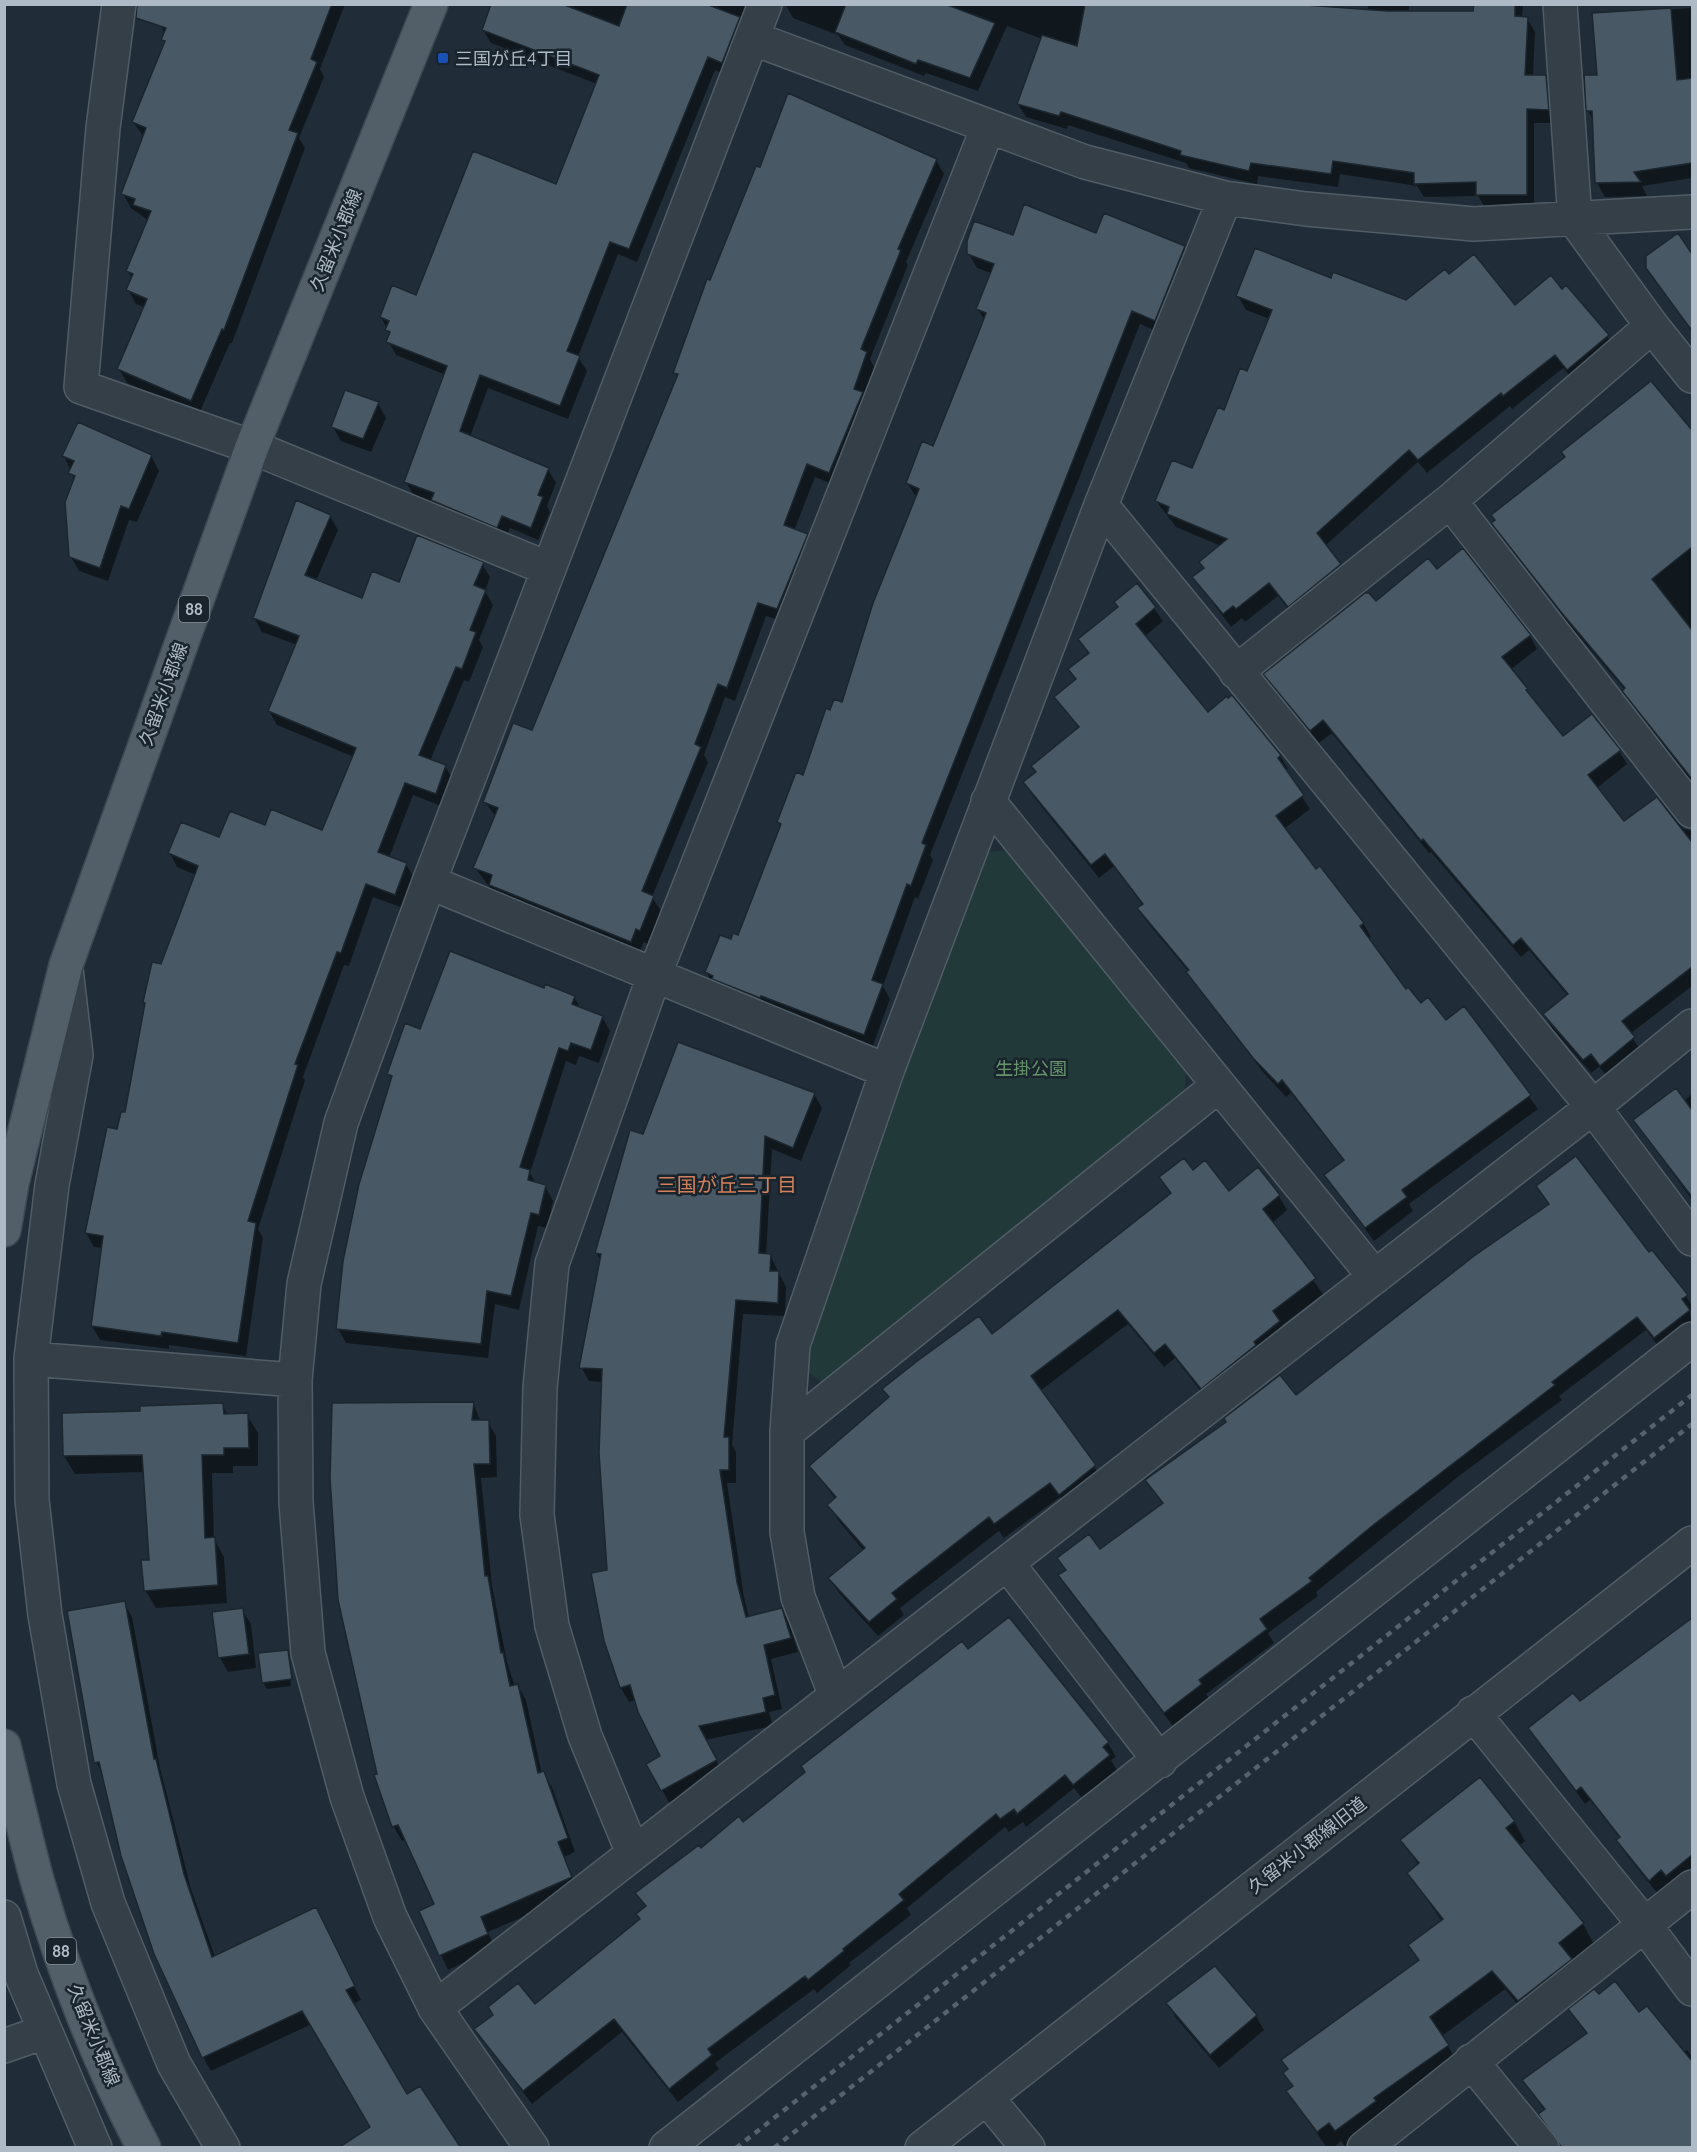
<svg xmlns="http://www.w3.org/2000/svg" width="1697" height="2152" viewBox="0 0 1697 2152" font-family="Quicksand,'Noto Sans JP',sans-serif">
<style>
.green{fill:#223939}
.shadow{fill:#0007}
.building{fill:#485864;stroke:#1b262f;stroke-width:1.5}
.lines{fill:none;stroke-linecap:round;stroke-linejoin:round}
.minor-casing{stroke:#515d66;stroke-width:36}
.major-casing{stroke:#3d4852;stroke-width:36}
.minor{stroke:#343f48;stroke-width:33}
.major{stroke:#525e68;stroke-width:33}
.rail{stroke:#56636f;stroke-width:4.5;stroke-dasharray:6 6;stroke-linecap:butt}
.transit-dot{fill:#1a4fb4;stroke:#19242d;stroke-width:2}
.labels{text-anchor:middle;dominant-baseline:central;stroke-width:5;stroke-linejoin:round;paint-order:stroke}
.shield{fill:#19242d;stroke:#818d97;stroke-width:1.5}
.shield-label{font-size:16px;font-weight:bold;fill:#aebac5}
.poi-label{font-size:18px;fill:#aebac5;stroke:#19242d;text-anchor:start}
.street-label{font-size:18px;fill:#aebac5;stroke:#19242d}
.park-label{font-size:18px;fill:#66956b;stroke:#19242d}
.neighbourhood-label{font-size:20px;fill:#d3815b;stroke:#19242d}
</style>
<rect width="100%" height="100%" fill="#202d38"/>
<path class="green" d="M1010,850L1186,1074L1184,1095L823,1383L803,1368L902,1076L988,852Z"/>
<path class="shadow" d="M169,4H345L320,69L324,77L299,138L305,148L232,343H230L199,414L127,383L119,369L145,308L136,304L128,290L132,279L128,271L149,221L131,208L123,194L144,137L133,122L166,44L163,39L165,34L161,26Z
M517,4H760L730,76L715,70L637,262L618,254L578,357L587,371L568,419L488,388L470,437L548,469L556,483L547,506L550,512L538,540L510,528L505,540L440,514L434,503L414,496L406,482L446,375L396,355L388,341L390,335L381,317L416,296L557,186L597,84L491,43L483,30Z
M785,4H1310V7L1368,11V4H1409V11L1475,12V4H1523L1522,18H1527L1535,32L1533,76H1545L1553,90L1555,123H1534V208H1485L1478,196L1424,197L1417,186L1340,174L1338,187L1258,176L1257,184L1189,168L1186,163L1068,125L1067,129L1026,117L1018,104L1042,39L1007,26L978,91L926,73L924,76L845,45L838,35L793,18Z
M1692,8V178L1642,186L1647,196L1605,197L1597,183L1594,122L1588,111L1599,77L1594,15Z
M936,160L944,174L906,262L908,265L870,359L874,367L864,397L870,407L837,486L815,477L794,531L807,536L815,549L785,622L766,616L735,701L725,697L704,755L708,762L652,897L661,911L648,944L644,942L638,954L498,898L475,868L496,817L485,802L533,732L678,378L675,372Z
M1097,234L1184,247L1192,261L1163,334L1140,324L930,855L933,860L918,899L915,897L883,986L890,999L872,1048L714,986L706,972L732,941L739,937L782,827L778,822L804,777L831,712L843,704L917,498L907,483L934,448L985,321L978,309L991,273L977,268L969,254L1013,237Z
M1692,250V317L1686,322L1648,268Z
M1449,276L1515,307L1607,336L1615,350L1576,383L1563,368L1512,409L1510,406L1427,473L1418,462L1325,546L1348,578L1296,619L1278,596L1245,622L1242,618L1231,627L1194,578L1205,569L1221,546L1176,527L1156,501L1193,470L1248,373L1270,319L1246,310L1238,296L1332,280L1406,302Z
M1650,383L1692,432V783L1632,704L1625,690L1570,626L1493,524Z
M378,403L386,418L371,452L341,441L333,427Z
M64,456H151L159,471L137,522L129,520L108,581L79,571L71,557L75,481Z
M330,516L338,530L316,581L363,600L400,584L482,564L490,577L485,591L493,605L479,640L483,647L469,682L464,680L430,761L445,766L453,780L444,807L413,795L389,858L406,864L414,878L403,908L373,897L349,966L344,965L303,1077L305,1080L258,1229L263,1238L246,1356L169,1345V1349L100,1340L92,1326L103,1248L94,1247L86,1233L118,1131L126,1114L146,1006L144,1002L162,966L196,875L177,867L170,853L266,827L323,832L354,757L277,725L269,711L297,645L262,632L254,618Z
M1437,571L1530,636L1537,649L1510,670L1563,738L1619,751L1627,764L1597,788L1624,823L1657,799L1684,829L1692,831V986L1630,1034L1641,1051L1609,1078L1599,1067L1591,1073L1552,1028L1545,1015L1568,996L1529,950L1521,957L1431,852L1429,853L1332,733L1319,743L1265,674L1375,603Z
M1137,585L1163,621L1144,637L1207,714L1280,756L1288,769L1285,771L1310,809L1284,829L1316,871L1363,923L1371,937L1368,939L1406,991L1446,1022L1464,1008L1538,1109L1409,1204L1413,1211L1374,1241L1326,1176L1345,1162L1291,1093L1286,1097L1263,1072L1196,985L1189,972L1147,922L1139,909L1143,906L1114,866L1099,878L1033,796L1025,783L1079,729L1056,697L1077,681L1070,670L1089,655L1080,640L1119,608Z
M545,990L574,997L581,1009L602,1017L610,1031L599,1063L579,1056L576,1065L566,1061L530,1173L536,1184L545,1186L553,1201L547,1228L538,1226L519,1310L495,1304L488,1358L346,1343L338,1329L393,1080L389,1074L421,1031Z
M814,1094L822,1108L801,1161L772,1149L766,1255H770L786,1287L785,1316L743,1314L732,1445L736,1452V1483H727L744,1597L749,1618L781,1609L789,1623L798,1652L771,1659L782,1709L769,1712L773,1726L705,1740L724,1775L670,1804L648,1765L662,1757L635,1700L629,1702L621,1688L609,1571L603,1382L589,1381L581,1367L601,1261L596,1252L644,1136Z
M1692,1094V1200L1635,1121L1684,1101Z
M1193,1172L1229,1193L1279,1196L1287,1210L1272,1223L1323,1294L1281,1326L1288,1337L1210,1403L1175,1358L1164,1367L1128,1324L1040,1391L1104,1481L1068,1509L1060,1497L1004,1538L999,1531L900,1608L904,1615L878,1636L839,1593L830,1578L864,1551L838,1520L829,1505L836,1500L811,1466L890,1399L884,1389L992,1336L1171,1195L1161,1177Z
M1538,1187L1648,1254L1686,1296L1692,1306L1690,1312L1692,1328L1662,1351L1646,1330L1559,1396L1562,1400L1459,1476L1316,1592L1318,1596L1268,1633L1274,1643L1206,1694L1209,1698L1173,1726L1068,1589L1060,1575L1066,1571L1059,1558L1100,1551L1163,1505L1147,1481L1296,1397L1550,1206Z
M473,1403L481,1422H488L496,1436L497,1477L481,1478L492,1586L507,1662L515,1687L518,1686L526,1700L542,1774L552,1787L575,1852L564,1857L579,1892L488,1932L495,1948L448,1970L421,1912L436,1905L406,1839L402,1841L394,1827L376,1775H379Z
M222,1405L228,1415H247L258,1433V1466H233V1473H212L214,1539L224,1557L227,1603L156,1608L145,1590L151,1561L144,1472L75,1474L64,1456L142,1413Z
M124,1603L132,1617L160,1768L191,1889L215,1957L323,1923L361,2000L352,2004L372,2127L312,2024L211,2071L203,2057L104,1776L96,1762Z
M242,1610L251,1624L256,1668L228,1672L220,1658L214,1614Z
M1692,1620V1876L1658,1894L1626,1854L1618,1840L1620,1838L1590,1800L1585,1804L1530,1729L1579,1703Z
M287,1651L290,1656H288L291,1686L267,1689L263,1682Z
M967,1651L1108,1743L1116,1757L1111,1760L1117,1770L1082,1798L1074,1788L1026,1827L1023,1822L1009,1832L1005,1827L907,1908L911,1915L849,1963L851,1965L817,1993L814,1989L715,2063L719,2069L678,2102L622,2032L532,2104L476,2030L535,2006L641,1920L646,1908L637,1893L743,1824Z
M1514,1821L1525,1841L1519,1846L1583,1924L1594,1944L1571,1962L1581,1979L1530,2019L1505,1989L1442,2036L1459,2065L1351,2148H1346L1341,2141L1333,2148H1327L1288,2091L1293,2088L1285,2073L1288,2070L1283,2060L1419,1962L1410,1946L1442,1921L1409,1874L1419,1866L1402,1840Z
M1598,1997L1639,2014L1683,2053L1687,2050L1692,2057V2148H1562L1545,2111L1524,2081L1587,2034L1570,2010Z
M1168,2004L1256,2016L1264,2030L1219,2068L1176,2018Z"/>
<path class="building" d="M137,4H332L311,59L317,62L289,130L298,133L224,330L222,329L191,401L117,369L147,299L126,290L133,274L126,271L151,211L133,205L135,199L121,194L146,128L132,122L165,41L161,40L166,28L136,18Z
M491,4H562L619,26L627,4H706L740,17L722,63L708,57L629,249L610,242L567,351L580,356L560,406L480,375L460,431L549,468L538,495L543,497L531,528L502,516L497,528L431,500L434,493L404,482L447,366L386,342L390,332L385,330L389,321L380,317L392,285L416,295L473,151L556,184L599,75L482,30Z
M846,4H945L995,23L970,78L918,60L916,64L835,32Z
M1085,4H1292L1387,11H1473L1474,4H1515V16L1528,17L1525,75H1546L1549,110L1527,109V195H1476V182L1414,184V173L1333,161L1331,174L1251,163L1249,171L1180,155L1181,151L1061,112L1059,116L1017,104L1042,35L1077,46Z
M1671,8L1677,80L1692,78V163L1634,172L1641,182L1595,183L1592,111H1586L1584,75H1597L1592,13Z
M788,93L937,159L898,249L901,250L861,349L867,352L854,389L863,392L829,473L807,464L784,525L808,534L777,609L758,603L727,688L718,684L695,744L701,747L642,891L654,896L640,931L636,929L631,942L489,885L492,875L473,868L498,808L483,802L513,723L532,730L678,374L673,373L707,279L710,280L756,166L760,167Z
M1024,204L1096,233L1104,213L1185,246L1155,321L1132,311L922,843L926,845L911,886L907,884L872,980L883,984L864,1035L761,996L760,998L712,979L713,976L705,972L720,935L731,939L733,933L738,935L781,824L777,822L796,772L803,775L826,708L830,710L834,699L842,702L873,603L919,489L906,483L922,441L933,446L980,329L986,313L976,309L994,264L967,254V241L974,221L1013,235Z
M1678,233L1692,254V331L1646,268V256Z
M1255,248L1331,278L1333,272L1406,300L1445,269L1449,274L1474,254L1515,305L1551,275L1562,289L1566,285L1609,335L1567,370L1555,355L1503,396L1501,393L1418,460L1409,450L1317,533L1341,564L1288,607L1269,583L1236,609L1233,606L1223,614L1192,577L1204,568L1199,562L1227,539L1167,514L1169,507L1155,501L1172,460L1192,468L1218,407L1224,410L1240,368L1247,371L1272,310L1236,296Z
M1651,381L1692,430V547L1652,579L1692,630V779L1622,691L1625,688L1561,612L1491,523L1495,520L1491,515L1565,457L1561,452Z
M345,390L379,402L363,439L331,427Z
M78,422L152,455L129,509L121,506L100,568L69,557L65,502L75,476L68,473L74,461L62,456Z
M296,500L331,515L305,575L362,598L372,571L399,582L417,535L484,562L474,585L486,590L470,630L476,632L462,669L456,667L419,755L446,765L436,794L405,783L378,852L407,863L395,895L366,884L341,953L337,952L295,1064L298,1065L248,1221L256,1223L238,1343L162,1332L161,1336L91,1326L103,1236L85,1233L107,1127L117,1129L121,1112H125L145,1003L143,1002L152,962L161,964L198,866L168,853L181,822L219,837L230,811L265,825L271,809L322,830L356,748L268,711L299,636L253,618Z
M1463,548L1531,635L1502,657L1528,689L1526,690L1563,736L1592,714L1621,750L1588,775L1624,821L1657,797L1692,842V967L1622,1021L1635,1037L1600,1066L1591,1054L1583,1060L1543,1014L1568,994L1521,938L1513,945L1423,839L1421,841L1323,720L1310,731L1263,674L1365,593H1369L1376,601L1428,558L1437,569Z
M1137,583L1156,607L1136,624L1208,712L1227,696L1228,698L1232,695L1281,755L1278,758L1304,795L1276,816L1316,869L1320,866L1364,923L1360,926L1406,989L1408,987L1421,1003L1428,997L1446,1020L1464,1006L1531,1095L1402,1190L1407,1197L1365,1228L1324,1175L1344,1160L1282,1080L1278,1084L1253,1058L1186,972L1189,970L1137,908L1143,904L1105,854L1091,865L1023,782L1036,772L1031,766L1079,727L1054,697L1076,679L1068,669L1089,653L1078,639L1118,607L1114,602Z
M450,951L544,988L545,984L575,996L572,1004L603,1016L591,1050L571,1043L568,1051L559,1048L520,1167L530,1170L528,1180L546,1185L539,1215L531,1213L511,1296L487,1291L481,1344L336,1329L343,1261L359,1184L392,1076L387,1074L405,1023L420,1029Z
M678,1042L815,1093L793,1148L765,1136L759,1253L771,1254L770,1271H779L778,1303L736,1300L724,1437H729V1470H720L737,1582L746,1617L782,1608L791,1638L764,1645L775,1695L763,1698L766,1712L699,1726L717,1760L661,1791L646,1764L660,1756L638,1712L630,1685L620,1688L604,1641L591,1573L607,1570L599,1453L602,1369L579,1368L601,1254L595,1253L630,1130L643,1134Z
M1676,1088L1692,1110V1197L1633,1120Z
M1576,1156L1649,1252L1652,1250L1688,1295L1682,1299L1690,1310L1654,1338L1637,1317L1552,1382L1555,1385L1372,1526L1309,1578L1312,1581L1260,1619L1267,1629L1199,1680L1202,1684L1164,1713L1058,1575L1066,1570L1057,1558L1089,1534L1100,1549L1163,1503L1145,1480L1226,1422L1224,1418L1280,1375L1296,1395L1474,1256L1549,1204L1536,1186Z
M1184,1158L1193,1170L1205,1160L1229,1191L1258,1167L1280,1195L1263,1209L1316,1278L1273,1311L1280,1321L1254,1342L1256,1345L1201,1389L1165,1344L1154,1353L1118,1310L1031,1376L1096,1465L1059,1495L1050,1483L994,1524L989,1517L892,1593L897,1599L869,1622L828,1578L865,1548L827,1505L836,1497L809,1466L889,1397L882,1389L916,1362L979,1316L992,1334L1171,1193L1159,1177Z
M474,1402L472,1420H489L490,1464H474L485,1576H488L501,1653L503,1652L510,1686L518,1684L538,1773L544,1771L568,1838L558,1842L572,1877L481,1917L488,1934L439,1956L419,1911L434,1904L398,1825L392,1827L374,1775L377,1774L338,1600L330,1478L332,1403Z
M223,1403L224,1414L248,1413L249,1448H224V1455H202L205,1538L215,1537L218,1585L144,1591L141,1560H149L142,1455L63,1456L62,1413L140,1411V1406Z
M125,1601L154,1759H156L184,1874L212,1957L316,1907L355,1986L346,1990L407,2094L420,2086L461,2148H338L370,2127L302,2011L202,2058L154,1954L121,1856L99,1762L94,1763L67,1611Z
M243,1608L249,1654L218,1658L212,1612Z
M1009,1617L1109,1742L1103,1747L1110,1755L1073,1785L1065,1775L1017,1814L1014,1809L1000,1819L996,1814L899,1894L904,1900L843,1949L844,1951L808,1980L805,1976L708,2049L712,2055L669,2089L614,2019L523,2091L474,2029L493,2015L488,2007L518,1983L535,2004L640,1919L636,1914L646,1906L635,1893L699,1845L701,1848L739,1816L743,1822L805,1772L801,1766L962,1641L968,1649Z
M1692,1618V1855L1666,1876L1661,1870L1649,1881L1616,1840L1620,1837L1581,1787L1576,1791L1528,1728L1573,1693L1580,1701Z
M288,1650L292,1679L262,1683L258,1653Z
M1480,1777L1515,1821L1506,1828L1584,1923L1559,1943L1572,1959L1518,2001L1492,1971L1430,2017L1449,2045L1374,2098L1376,2101L1335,2131L1329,2123L1317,2132L1286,2091L1293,2086L1283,2073L1288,2069L1281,2060L1419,1960L1408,1945L1443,1919L1407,1873L1419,1863L1400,1840Z
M1215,1966L1257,2015L1210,2055L1166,2003Z
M1615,1981L1639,2012L1647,2006L1692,2061V2148H1562L1538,2114L1545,2109L1522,2080L1587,2033L1568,2009L1594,1989L1599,1994Z"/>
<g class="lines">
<defs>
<path id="minor" d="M119,4L103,128L81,387L252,447L549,569
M1560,4L1575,220L1652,326L1692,376
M752,38L765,4
M1450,501L1692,811
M1101,505L1593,1107L1692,1239
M1236,672L1450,501L1652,326
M988,801L1375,1277
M429,882L887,1071
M66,969L76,1055L52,1185L31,1359L32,1500L45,1615L74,1784L108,1903L174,2064L223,2148
M31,1359L295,1380
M787,1432L1219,1085
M1007,1563L1160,1761
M836,1696L798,1597L787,1532V1432L793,1345L887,1071L1101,505L1225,198
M1473,1713L1644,1924L1692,1989
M633,1853L585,1736L552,1626L537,1515L540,1388L552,1264L654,976L988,127
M4,1917L21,1974L95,2148
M435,2008L1593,1107L1692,1026
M4,2046L44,2032
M1471,2061L1542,2148
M987,2098L1028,2148
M532,2148L435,2008L390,1917L347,1797L308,1653L296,1502L295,1380L304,1284L341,1123L429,882L752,38L1085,162L1225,198L1306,209L1474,224L1692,212
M666,2148L1692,1339
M922,2148L1692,1543
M1364,2148L1692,1887"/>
<path id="major" d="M4,1230L12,1183L66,965L252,447L431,4
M4,1746C15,1791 25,1836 37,1880C63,1971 100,2064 144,2148"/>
</defs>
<use href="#minor" class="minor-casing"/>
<use href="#major" class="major-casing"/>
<use href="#minor" class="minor"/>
<use href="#major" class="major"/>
<path class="rail" d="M736,2148L1692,1395
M774,2148L1692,1424"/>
</g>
<rect class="transit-dot" x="437" y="52" width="12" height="12" rx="3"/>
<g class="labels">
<g class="shield">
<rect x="179" y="596" width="30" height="26" rx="4.5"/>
<rect x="46" y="1938" width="30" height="26" rx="4.5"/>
</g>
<g class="shield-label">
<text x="194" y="609">88</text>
<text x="61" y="1951">88</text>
</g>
<g class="poi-label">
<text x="455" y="58">三国が丘4丁目</text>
</g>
<g class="street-label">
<text transform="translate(336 240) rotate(-68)">久留米小郡線</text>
<text transform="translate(163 694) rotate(-70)">久留米小郡線</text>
<text transform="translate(1307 1845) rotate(-38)">久留米小郡線旧道</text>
<text transform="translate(94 2035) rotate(68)">久留米小郡線</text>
</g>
<g class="park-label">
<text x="1031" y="1068">生掛公園</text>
</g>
<g class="neighbourhood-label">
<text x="727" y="1184">三国が丘三丁目</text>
</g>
</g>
<rect width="1697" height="2152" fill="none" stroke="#aebac5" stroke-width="12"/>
</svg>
